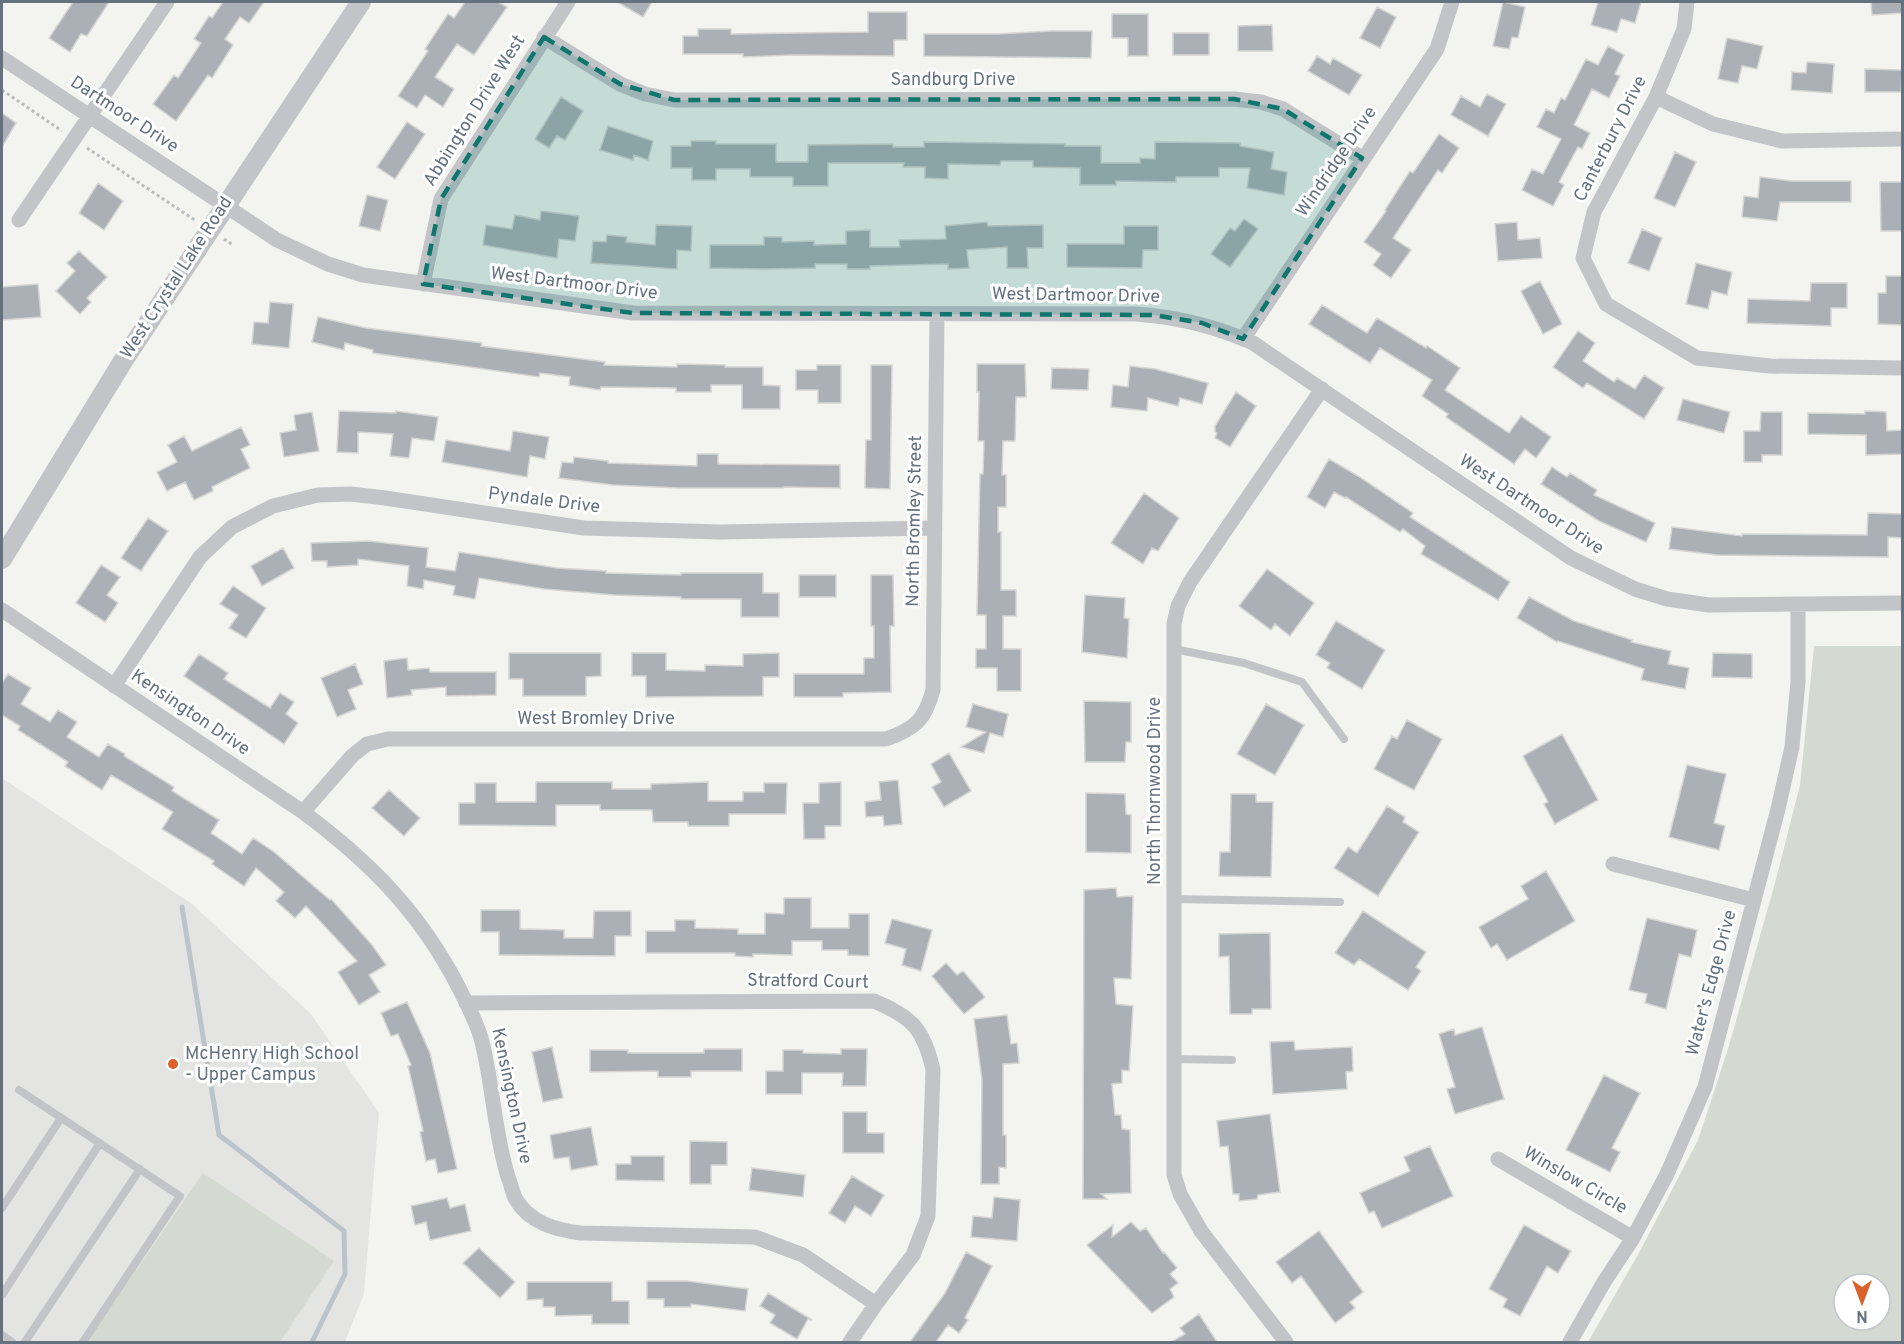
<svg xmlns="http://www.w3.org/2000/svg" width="1904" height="1344" viewBox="0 0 1904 1344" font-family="Overpass,sans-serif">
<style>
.built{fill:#e4e5e3}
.green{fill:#d4dad1;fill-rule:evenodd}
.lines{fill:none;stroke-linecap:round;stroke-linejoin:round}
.stream{stroke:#bac4ca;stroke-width:5}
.building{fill:#aab0b5;stroke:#d5d5d3;stroke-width:1.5}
.path{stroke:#b9bbbd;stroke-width:3;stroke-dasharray:3 3;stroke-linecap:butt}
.service{stroke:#c2c4c8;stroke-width:8}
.minor{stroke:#c2c4c8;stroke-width:15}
.tertiary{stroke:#c2c4c8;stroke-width:20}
.marked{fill:#0f766e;fill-opacity:0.2;stroke:#0f766e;stroke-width:4.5;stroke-dasharray:12 8;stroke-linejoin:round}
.poi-dot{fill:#da612a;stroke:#fff;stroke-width:2}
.labels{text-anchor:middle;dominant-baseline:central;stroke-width:6;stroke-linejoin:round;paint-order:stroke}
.street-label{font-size:18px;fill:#64717f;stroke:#fff}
.poi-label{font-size:18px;fill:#64717f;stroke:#fff;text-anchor:start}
</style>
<rect width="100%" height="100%" fill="#f3f4f0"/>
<path class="built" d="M2,778L192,904L311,1014L379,1113L364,1294L345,1342H2Z"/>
<path class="green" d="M1814,646H1902V1342H1588L1640,1251L1698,1140L1728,1049L1775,883L1800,785ZM1844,1284H1880V1320H1844Z
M203,1173L334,1261L280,1342H87Z"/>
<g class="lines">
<path class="stream" d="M182,907L219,1135L344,1231L345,1274L312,1342"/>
</g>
<path class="building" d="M73,2H109L87,36L81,34L70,52L49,38Z
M223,2H264L249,23L240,17L225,39L233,45L212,78L208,75L176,121L153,104L174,75L178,78L201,43L194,39L209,16L212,18Z
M465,2H498L507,7L474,55L457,44L435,77L454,89L443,107L425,95L417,108L398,96L428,51L425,49L448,14L454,18Z
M617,2H652L643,17Z
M1503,2L1525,7L1518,38L1512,37L1509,49L1493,46Z
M1598,2H1641L1635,23L1621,19L1617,32L1591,25Z
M1871,2H1902V13L1872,15Z
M1377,7L1396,17L1380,48L1360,38Z
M868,12H907V40H894V56L794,55L743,57V54H683V36H698V29H731V34L868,32Z
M1112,14H1148V56H1128V38H1112Z
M1272,25L1273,51H1238V26Z
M1050,31H1092L1091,58L924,56V34H998Z
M1173,33H1209V55H1173Z
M1727,38L1763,46L1757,69L1742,66L1738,83L1718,79Z
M1608,46L1624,55L1615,74L1620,76L1609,98L1592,89L1574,125L1590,133L1582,149L1578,147L1559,182L1564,185L1553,206L1522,190L1532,169L1543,174L1561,139L1537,127L1546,109L1554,113L1561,98L1565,100L1586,59L1598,65Z
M1317,56L1330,64L1333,58L1362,75L1349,95L1308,71Z
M1807,62L1834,64L1832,93L1791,90L1792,72L1806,73Z
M1865,69L1902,70L1901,92H1865Z
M1487,94L1506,104L1488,136L1451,115L1461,96L1480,107Z
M561,97L583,111L565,140L557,136L549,148L535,139Z
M2,113L16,123L2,147Z
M407,122L425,134L395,179L377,167Z
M608,126L653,141L648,160L634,155L633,160L600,150Z
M1439,134L1459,148L1442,173L1438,170L1393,238L1411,250L1391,278L1373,265L1381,254L1364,242L1386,211L1385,210L1410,171L1413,173Z
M691,141H716V144H776V162H808V145L893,144V147H924V142L1065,144V146H1101V163H1140V158L1155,159V142L1240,143V146L1274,152L1271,169L1287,172L1284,195L1247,188L1250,168H1219V177H1176V182L1116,181V185H1080V168L1033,167V161H1001L1000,165L948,164V179L925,178V167H903L904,163H828V186H793V177H750V169H716V180H692V168H671V146H691Z
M1675,152L1696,162L1675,207L1654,198Z
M1760,177L1791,181H1851V202H1780L1777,221L1742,217L1744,196L1758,198Z
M1880,182H1902V231H1881Z
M98,183L123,201L104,230L79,213Z
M367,195L388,200L380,231L359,226Z
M541,211L579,216L575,241L559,239L557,258L483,245L486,225L512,229L515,215L540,220Z
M1244,219L1258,229L1230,267L1211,254L1230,228L1235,231Z
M987,222L988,226L1043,225V248H1027L1028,268H1007V247L967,250L969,268L948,269V264L870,266V269H847V264H815V268L765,269L710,268V245H764V237H782V242L814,241V245L846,244V231L870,230V247H900L899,240L946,239L945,226Z
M1517,222L1518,240L1540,238L1542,258L1498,261L1495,224Z
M656,225L692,226L691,251L677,250V269L591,263L593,241L606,242L607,235L627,237L626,242L655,245Z
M1124,226H1158V250H1143L1142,268L1067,267V244H1124Z
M1642,229L1662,238L1649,271L1628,263Z
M79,251L107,277L87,298L91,302L80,314L56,291L75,271L67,263Z
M1696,263L1732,272L1727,295L1712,291L1708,309L1686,304Z
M1886,276H1902V325L1878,324V293H1886Z
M1540,281L1562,324L1543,334L1521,291Z
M1811,283H1847V308H1831V326L1747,323L1748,299L1810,301Z
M38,284L41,317L2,320V287Z
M270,302L293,304L289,348L252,344L254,322L268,323Z
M1322,305L1367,333L1377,318L1426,348L1427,346L1460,368L1445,390L1509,433L1521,416L1551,437L1536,458L1525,449L1514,464L1446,417L1448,414L1422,396L1432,380L1380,348L1370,363L1309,324Z
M318,317L366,328L482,343L481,346L605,362L604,365L677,367V364L725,365V367H763V385L780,386V409H742V385H711V392H676V388L601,387L600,390L569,385L570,377L540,373L539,377L373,353V350L345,343L344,350L312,342Z
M1578,331L1595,343L1583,361L1614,382L1617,378L1635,389L1644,375L1664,388L1644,419L1587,383L1583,388L1553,367Z
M977,364H1025L1026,397H1016L1015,441H1003L1002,475H1006V507H998V532H1001V590H1016V616H1003V649H1021V691H997V668H976V649H986V615H977L980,474H983L984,441H978L979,392H977Z
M817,365H841V403H818V390H796V370H817Z
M871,365H892L890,489L865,488L866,440H871Z
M1130,366L1155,369L1208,383L1202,404L1180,398L1178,406L1148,398L1147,411L1111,407L1113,385L1128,387Z
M1052,368L1089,369L1088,390L1051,389Z
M1236,392L1256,406L1230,447L1215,438L1217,433L1215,432V426Z
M1683,399L1730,412L1724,433L1677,420Z
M339,411L396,413V411L438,417L434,441L412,438L409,458L390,456L393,434L358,432V453L337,452Z
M1865,411L1886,412L1887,431L1902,430V454L1866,455V435L1808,434V413L1865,414Z
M312,412L319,451L284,457L280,433L296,430L294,415Z
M1761,412H1782V455H1762V462H1744V431H1760Z
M241,427L250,445L241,449L250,468L212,487L213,491L194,500L185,482L167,491L157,472L177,462L168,445L184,436L192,451Z
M513,431L549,437L545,459L530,456L527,477L442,462L446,440L510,451Z
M697,454H718V464L840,465V488L783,487V488H679L613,485L559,478L562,462L573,463L574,457L608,461V463L697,466Z
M1329,459L1358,476L1413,513L1410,517L1510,582L1498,600L1421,554L1425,546L1403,529L1400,532L1346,497L1345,498L1334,492L1325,508L1307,497Z
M1552,467L1567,477L1570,473L1597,490L1594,495L1655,523L1646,542L1599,521L1541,484Z
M1144,493L1179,518L1158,551L1152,548L1143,564L1111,543Z
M1868,513L1902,514V538L1888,537V557L1717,555L1669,549L1672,527L1742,536V534L1867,535Z
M148,518L168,531L141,571L121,558Z
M369,541L428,548L426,567L455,571L459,552L557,568L606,571V573L681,575V573H763V593H779V617H741V599H681V597L614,595L544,589L479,578L475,599L453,595L455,586L424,580L423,589L407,586L409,566L358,559V565L327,567V561H312L311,543Z
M283,548L294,568L262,586L251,566Z
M101,565L120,577L107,595L118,603L105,622L76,603Z
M1267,569L1314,603L1290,636L1275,624L1271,630L1239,606Z
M799,575H836V597H799Z
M871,575H893L894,626H890L891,692L843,693V697H794V674H864V658H874V626H871Z
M233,586L266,608L246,638L229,628L238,615L220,604Z
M1085,595L1125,598L1124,618L1129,619L1127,658L1082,652Z
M1529,597L1574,621L1632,640L1631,642L1671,651L1668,664L1689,668L1685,689L1641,680L1644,669L1558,641L1557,642L1517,618Z
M1336,621L1385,650L1362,689L1327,668L1330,663L1316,655Z
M509,653H601V676L586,677V696H523V679H509Z
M632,653H666V670L705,671V665L743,666V654L779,653V677H763V696L646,697V676H632Z
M1713,653L1752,654V678L1712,677Z
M199,654L228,673L224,679L270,708L280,693L294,702L286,714L298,723L284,744L184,676Z
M407,658L408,670L429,668L430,672H496V695L446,696V687L411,690L412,695L387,698L384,661Z
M355,664L363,684L348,690L356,709L337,717L321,678Z
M8,674L31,688L21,704L50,722L58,710L77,722L67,737L99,757L108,744L125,754L124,756L174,787L172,791L219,820L211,833L242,854L253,838L274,852L330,900L331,899L372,945L386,965L369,975L380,992L359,1005L338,972L357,961L306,906L295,918L276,901L284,892L256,868L244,886L212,864L214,861L162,829L173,812L111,775L102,790L65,766L68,762L18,730L20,726L2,715V683Z
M1084,701L1131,702V742H1126L1125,762H1085Z
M973,704L1008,714L1003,737L990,733L984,753L961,747L986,732L966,727Z
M1266,704L1304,725L1275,775L1237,754Z
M1407,720L1442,739L1414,790L1374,769L1392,736L1397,739Z
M1562,734L1598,800L1555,824L1544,804L1548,802L1523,756Z
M949,753L971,791L944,807L932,787L941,782L931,764Z
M1687,765L1726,774L1714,823L1725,826L1719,850L1669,837Z
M898,780L902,824L884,826L883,816L866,817L865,802L881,800L879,782Z
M536,782H612V789H651V784L708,782V801H743V792H764V783H787L786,814H729V826H688V822H653L652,810H600V805H556V826L459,825V803H475V783H496V802H536Z
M841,782V826H825V839H804L803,803H819V783Z
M389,790L420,818L404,836L372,808Z
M1086,793L1125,794L1126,814L1131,815V853L1086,852Z
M1231,794H1256V802H1273L1271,877L1219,876L1220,852H1230Z
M1387,806L1405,817L1403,822L1419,832L1378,896L1334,868L1348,847L1357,853Z
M1546,871L1575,921L1507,960L1497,944L1491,948L1479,927L1528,899L1521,886Z
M1116,888L1117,897L1133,896L1131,979L1114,978L1116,1004L1133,1006L1129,1071L1122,1070V1083L1112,1084L1115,1115H1121L1122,1129L1130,1130L1131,1193L1101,1194L1107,1199H1083L1084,890Z
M784,898H811V928H849V914H869V956L848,955V950H822V941H792V955L753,954V957L735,956V953H646V931H675V920H695V928L738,929V934H765V913L784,914Z
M481,910H520V929L564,930V938H593L594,911H631V936H615V956L499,955V932H481Z
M1363,911L1426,952L1416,967L1421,971L1408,990L1359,959L1354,965L1335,953Z
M1647,918L1697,930L1691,957L1679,954L1666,1009L1645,1003L1647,994L1629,990Z
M892,919L932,930L921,971L902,965L906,949L885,943Z
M1270,933L1271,1009H1252V1014H1230L1229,956L1219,957V934Z
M946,963L957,975L963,971L985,997L964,1014L932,976Z
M407,1002L430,1053L457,1169L438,1173L435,1159L426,1161L420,1132L423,1131L408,1066L411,1065L398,1034L391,1036L381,1013Z
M1007,1015L1011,1044L1017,1043L1019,1063L1003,1064V1135H1006V1168L999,1167V1184H981L982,1080L974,1019Z
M1482,1027L1504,1099L1455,1114L1447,1089L1455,1087L1439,1034L1454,1029L1455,1035Z
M1294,1041L1295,1050L1352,1047L1353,1071L1346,1072L1347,1089L1273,1094L1270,1042Z
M552,1047L563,1098L543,1102L532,1052Z
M704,1049H742V1071H691V1077H658V1071L590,1072V1050H628V1053H704Z
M841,1049H867L866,1086H842L843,1073H802V1094H766V1071H783V1050H803V1053L841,1054Z
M1604,1075L1640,1093L1612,1148L1620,1152L1610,1172L1566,1150Z
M843,1112H867V1133H884V1153H843Z
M1270,1114L1280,1192L1258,1195L1257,1199L1239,1201V1194H1233L1228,1146L1220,1147L1217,1121Z
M591,1127L598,1165L571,1170L569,1157L554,1159L550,1135Z
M690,1141L727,1142V1165H711V1184H690Z
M1430,1146L1453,1196L1382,1228L1374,1211L1369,1213L1360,1193L1410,1171L1404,1157Z
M631,1156H664V1181L616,1180V1164H631Z
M752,1168L805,1175L803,1197L749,1190Z
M852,1176L884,1195L871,1216L855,1206L845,1223L829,1213Z
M994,1197L1020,1200L1017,1241L971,1237L973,1216L992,1218Z
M447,1198L450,1208L465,1204L471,1231L430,1240L426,1222L415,1225L411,1206Z
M1131,1222L1140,1231L1146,1228L1163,1253L1164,1252L1177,1268L1170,1274L1178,1283L1170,1289L1174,1297L1152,1313L1087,1245L1113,1225L1112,1237Z
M1524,1225L1571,1251L1558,1273L1547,1266L1520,1316L1503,1307L1507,1299L1489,1289Z
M1319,1231L1363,1292L1350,1302L1355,1308L1335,1323L1301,1276L1292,1283L1276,1262Z
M479,1248L515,1282L500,1298L463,1263Z
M966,1252L992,1266L965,1318L968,1320L959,1333L948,1325L936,1342H910L945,1293Z
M647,1281H687L748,1289L745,1311L691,1304V1307H664V1299H647Z
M527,1282H612V1301H629V1324H592V1315L555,1316V1307H543V1299L527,1300Z
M768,1293L812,1320L808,1319L797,1339L770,1323L775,1315L760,1306Z
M1199,1314L1217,1342H1171L1185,1334L1180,1328Z"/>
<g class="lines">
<path class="path" d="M2,90L62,131
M87,148L196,221
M224,239L233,245"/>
<path class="service" d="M1174,649L1244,663L1302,682L1344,739
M1174,899L1340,902
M1174,1059L1232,1060
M19,1090L180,1196L83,1342
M2,1208L61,1118
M2,1295L100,1143
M2,1335L12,1342
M25,1342L140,1169"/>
<path class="minor" d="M1687,2L1684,29L1656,97L1594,212L1583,258L1606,304L1697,358L1770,366L1902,368
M544,37L620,84L645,94L674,100L1234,99L1261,102L1283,109L1362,158
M2,58L277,240L328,264L363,275L633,313L1136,314C1178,317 1215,326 1253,343L1571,558L1635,589L1667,599L1709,605L1902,603
M1656,97L1713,124L1782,141L1902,139
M19,220L167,2
M423,284L441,199L568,2
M1243,339L1437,49L1452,2
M2,610L303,812C370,862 420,912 459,988C467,1004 476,1021 481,1038C493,1083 494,1132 508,1177C511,1183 512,1192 515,1198C529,1223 556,1230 581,1233L755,1237L803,1255L876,1304
M114,686L200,557L232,527L273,506L318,495L351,494L385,498L584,528L720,532L935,528
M303,812L352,756L367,744L388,739H886C915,729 925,720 933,690L937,314
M1613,864L1754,900
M466,1003L874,1001C912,1017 924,1029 933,1070L928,1216L913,1255L876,1304L850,1342
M1498,1159L1633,1238
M1286,1342L1201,1231L1180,1194L1174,1175V624L1178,606L1190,582L1322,389
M1570,1342L1604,1282L1633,1238L1667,1174L1705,1087L1778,809L1792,747L1798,682V605"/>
<path class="tertiary" d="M2,559L123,361L361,2"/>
</g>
<path class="marked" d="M544,37L620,84L674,100L1234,99L1283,109L1362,158L1243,339L1202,323L1154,315L633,313L423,284L441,199Z"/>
<circle class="poi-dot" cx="173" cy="1064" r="6"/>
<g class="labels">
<g class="street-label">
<text x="953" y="80">Sandburg Drive</text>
<text transform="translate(475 111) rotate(-58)">Abbington Drive West</text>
<text transform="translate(124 115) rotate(33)">Dartmoor Drive</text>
<text transform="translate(1611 139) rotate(-63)">Canterbury Drive</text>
<text transform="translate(1337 162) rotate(-56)">Windridge Drive</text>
<text transform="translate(177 278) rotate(-57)">West Crystal Lake Road</text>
<text transform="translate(574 284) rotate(7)">West Dartmoor Drive</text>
<text transform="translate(1076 296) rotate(1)">West Dartmoor Drive</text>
<text transform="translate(544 501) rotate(7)">Pyndale Drive</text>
<text transform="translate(1531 505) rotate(33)">West Dartmoor Drive</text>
<text transform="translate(915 521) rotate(-89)">North Bromley Street</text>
<text transform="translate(190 713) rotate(34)">Kensington Drive</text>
<text x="596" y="719">West Bromley Drive</text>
<text transform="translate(1155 791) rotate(-90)">North Thornwood Drive</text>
<text transform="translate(808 982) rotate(1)">Stratford Court</text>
<text transform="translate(1712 983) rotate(-75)">Water’s Edge Drive</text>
<text transform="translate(511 1096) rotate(78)">Kensington Drive</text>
<text transform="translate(1575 1181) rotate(30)">Winslow Circle</text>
</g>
<g class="poi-label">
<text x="185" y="1054">McHenry High School<tspan x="185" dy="21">- Upper Campus</tspan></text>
</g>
</g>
<rect width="1904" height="1344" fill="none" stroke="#64717f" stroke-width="6"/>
<g transform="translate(1862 1302) rotate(180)"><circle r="28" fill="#ffffff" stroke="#c1c6cc" stroke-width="1.5"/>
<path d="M0-4.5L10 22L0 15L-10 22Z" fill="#da612a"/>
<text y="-9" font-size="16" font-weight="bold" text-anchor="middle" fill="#64717f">N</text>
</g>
</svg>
